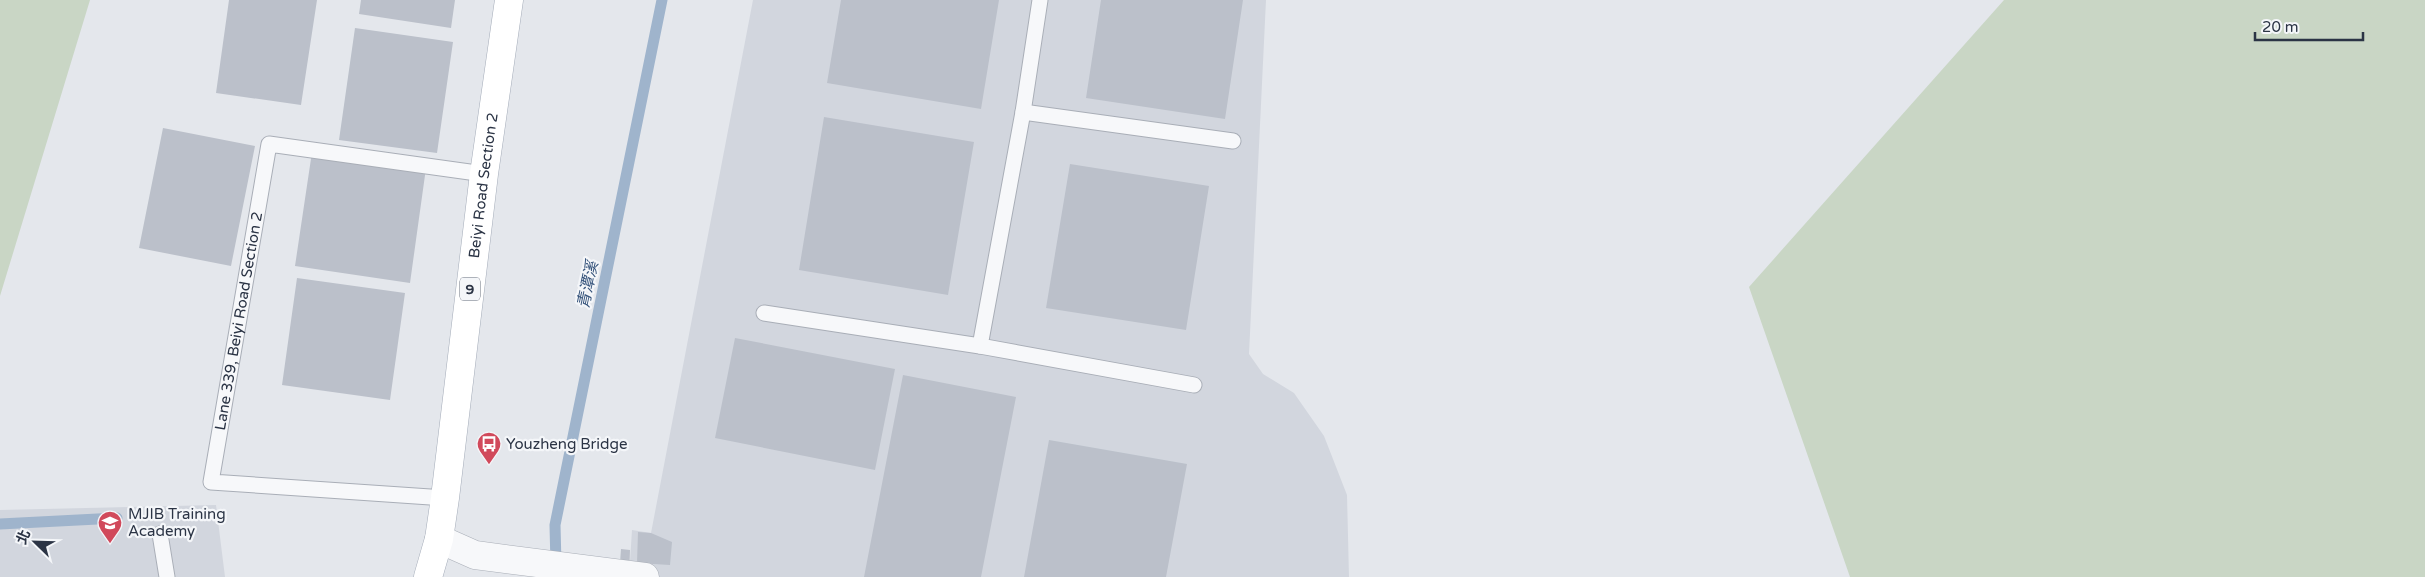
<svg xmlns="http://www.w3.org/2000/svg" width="2425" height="577" viewBox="0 0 2425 577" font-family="'Varela Round','Noto Sans TC',sans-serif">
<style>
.built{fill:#d2d6de}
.green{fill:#c9d6c5}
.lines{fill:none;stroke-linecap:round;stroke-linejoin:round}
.stream{stroke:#9fb4cc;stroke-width:11}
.building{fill:#bbc0ca}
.lane-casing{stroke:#a9aeb7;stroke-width:17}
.street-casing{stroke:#a9aeb7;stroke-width:29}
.primary-casing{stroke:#a3abb8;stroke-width:29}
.lane{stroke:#f7f8fa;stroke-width:15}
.street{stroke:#f7f8fa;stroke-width:28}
.primary{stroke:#fff;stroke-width:28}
.labels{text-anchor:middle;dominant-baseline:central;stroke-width:4.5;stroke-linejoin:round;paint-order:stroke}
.shield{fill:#f4f6f9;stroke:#676e7b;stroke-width:1}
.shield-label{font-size:14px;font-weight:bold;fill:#2b3445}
.street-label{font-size:15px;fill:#2b3445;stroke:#f4f6f9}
.poi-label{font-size:15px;fill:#2b3445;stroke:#f4f6f9;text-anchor:start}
.water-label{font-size:16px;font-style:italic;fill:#34527a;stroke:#f4f6f9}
</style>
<rect width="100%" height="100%" fill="#e4e7ec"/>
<path class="built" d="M753,0H1266L1249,354L1263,374L1294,393L1324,436L1347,495L1349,577H629L632,530L651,533Z
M216,505L225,577H0V510Z"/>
<path class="green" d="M0,0H90L0,296Z
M2004,0H2425V577H1850L1749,287Z"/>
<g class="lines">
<path class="stream" d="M0,524L117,518
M556,565L555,525L662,0"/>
</g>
<path class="building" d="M229,0H317L301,105L216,93Z
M361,0H455L451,28L359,14Z
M841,0H999L981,109L827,83Z
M1101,0H1243L1225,119L1086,98Z
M355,28L453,42L437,153L339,140Z
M824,117L974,142L948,295L799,270Z
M163,128L255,146L231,266L139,248Z
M312,152L426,168L410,283L295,266Z
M1070,164L1209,186L1186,330L1046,308Z
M297,278L405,293L390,400L282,385Z
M735,338L895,369L875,470L715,438Z
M903,375L1016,397L981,577H864Z
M1049,440L1187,464L1166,577H1024Z
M638,532L651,533L672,542L670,565L637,563Z
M621,549L630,550L629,577H619Z"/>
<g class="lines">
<defs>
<g id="lane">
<path d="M1040,0L1023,112L980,346L1194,385"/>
<path d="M1023,112L1233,141"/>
<path d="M764,313L980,346"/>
<path id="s1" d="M445,498L211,482L269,144L484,174"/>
<path d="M160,534L167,577"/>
</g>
<path id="street" d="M439,539L475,555L645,577"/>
<g id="primary">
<path id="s2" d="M428,577L439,539L445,498L484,174L509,0"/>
</g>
</defs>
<use href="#lane" class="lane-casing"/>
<use href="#street" class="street-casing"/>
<use href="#primary" class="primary-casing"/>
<use href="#lane" class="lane"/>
<use href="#street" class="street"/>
<use href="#primary" class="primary"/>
</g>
<defs>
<symbol id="bus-pin" viewBox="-11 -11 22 30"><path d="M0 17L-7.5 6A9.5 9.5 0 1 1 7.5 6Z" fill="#d1495b" stroke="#f4f6f9"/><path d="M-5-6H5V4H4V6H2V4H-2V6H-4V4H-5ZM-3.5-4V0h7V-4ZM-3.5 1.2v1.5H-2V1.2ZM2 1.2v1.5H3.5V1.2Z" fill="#fff"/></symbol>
<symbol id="university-pin" viewBox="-11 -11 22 30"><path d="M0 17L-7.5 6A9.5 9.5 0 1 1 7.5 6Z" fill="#d1495b" stroke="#f4f6f9"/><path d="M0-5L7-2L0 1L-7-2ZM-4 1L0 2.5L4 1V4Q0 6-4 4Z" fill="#fff"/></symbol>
</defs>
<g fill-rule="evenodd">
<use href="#bus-pin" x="475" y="430" width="28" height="38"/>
<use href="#university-pin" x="96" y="509" width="28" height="38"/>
</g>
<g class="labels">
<rect class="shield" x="460" y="277.5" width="20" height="23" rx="4"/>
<g class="shield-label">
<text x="470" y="289">9</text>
</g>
<g class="street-label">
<text stroke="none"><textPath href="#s2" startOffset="396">Beiyi Road Section 2</textPath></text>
<text stroke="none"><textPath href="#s1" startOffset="398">Lane 339, Beiyi Road Section 2</textPath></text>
</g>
<g class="poi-label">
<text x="506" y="444">Youzheng Bridge</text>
<text x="128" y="514">MJIB Training<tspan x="128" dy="17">Academy</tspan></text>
</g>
<g class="water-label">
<text transform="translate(588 285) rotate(-78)">青潭溪</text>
</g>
</g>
<g transform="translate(35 542) rotate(293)" stroke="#f4f6f9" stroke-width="4" paint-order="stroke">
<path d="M0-4L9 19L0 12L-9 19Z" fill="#2b3445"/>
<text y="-8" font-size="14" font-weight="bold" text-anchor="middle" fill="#2b3445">北</text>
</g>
<path d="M2255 32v8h108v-8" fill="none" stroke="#2b3445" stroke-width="2.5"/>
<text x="2262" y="32" font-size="15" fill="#2b3445" stroke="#f4f6f9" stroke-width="4" paint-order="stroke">20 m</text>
</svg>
